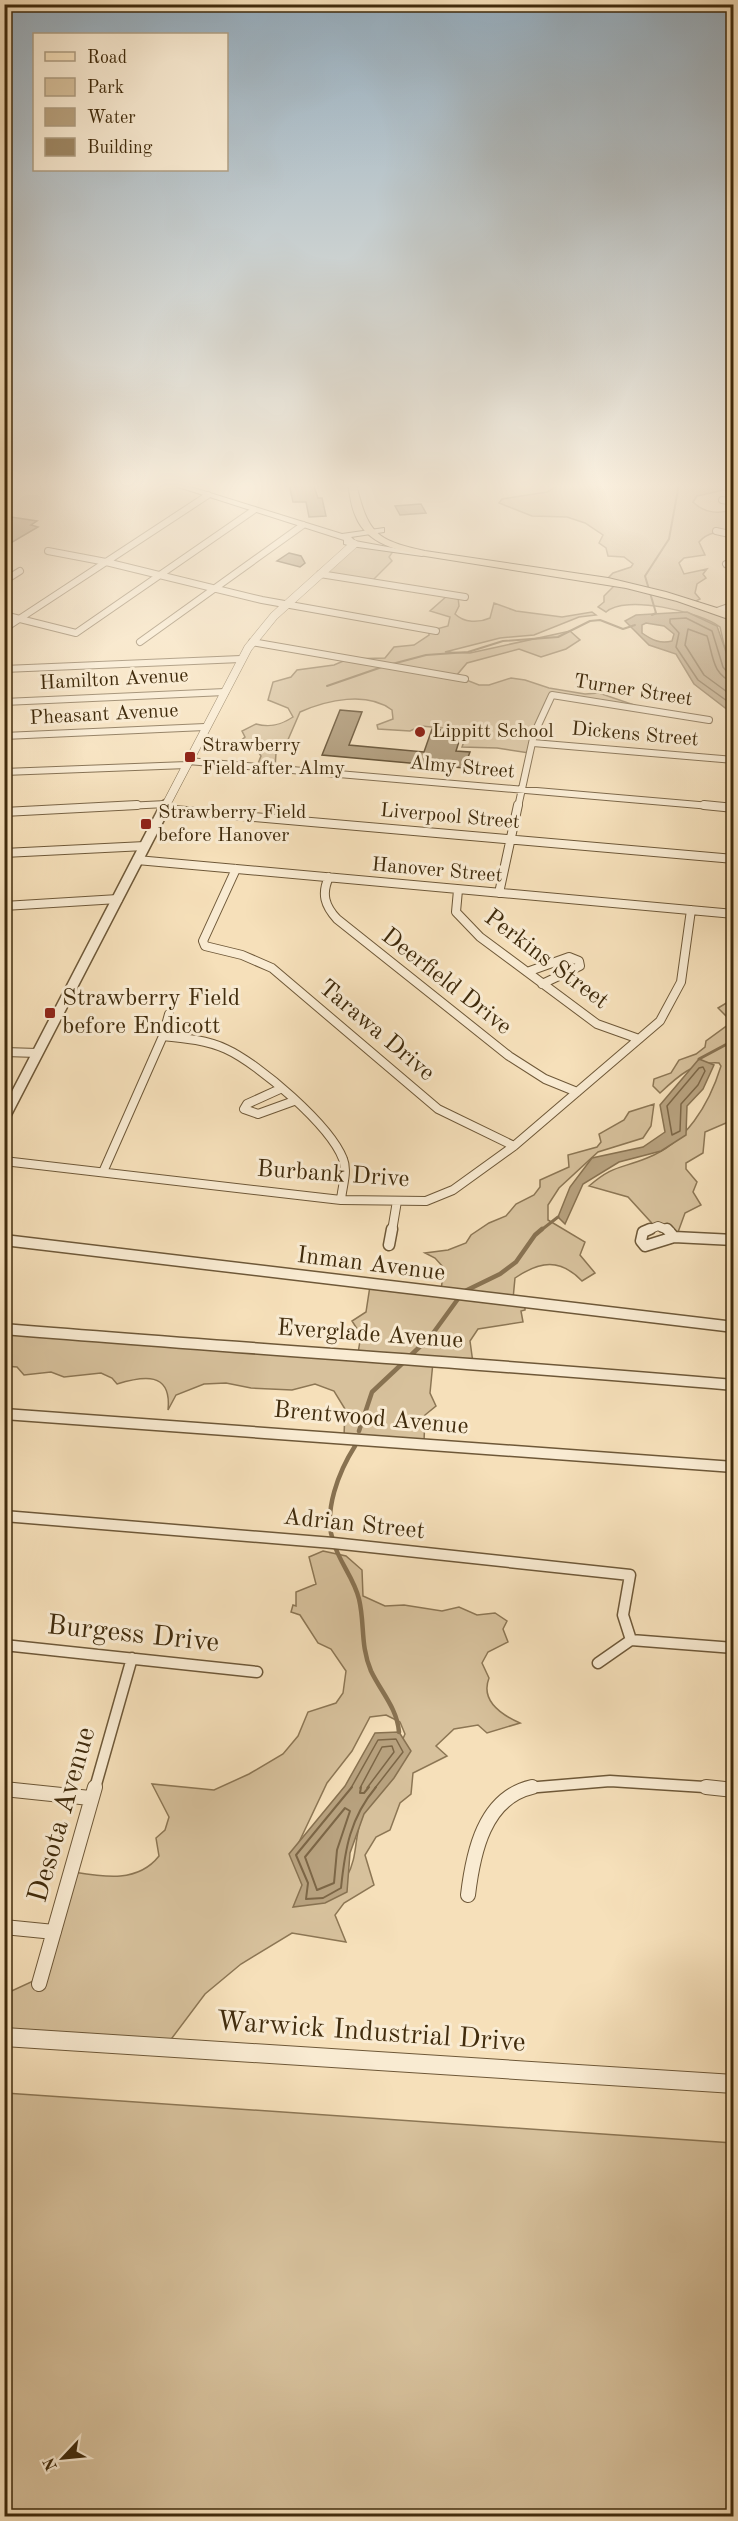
<svg xmlns="http://www.w3.org/2000/svg" width="738" height="2521" viewBox="0 0 738 2521" font-family="'Old Standard TT',serif">
<style>
.green{fill:#d7c19c;stroke:#8c7654;stroke-width:1.5;fill-rule:evenodd}
.water{fill:#b8a27f;stroke:#887251;stroke-width:1.5;fill-rule:evenodd}
.lines{fill:none;stroke-linecap:round;stroke-linejoin:round}
.shore-far1{stroke:#7c6646;stroke-width:1.5}
.shore{stroke:#7c6646;stroke-width:2}
.stream-far2{stroke:#887251;stroke-width:2}
.stream-far1{stroke:#887251;stroke-width:3}
.stream{stroke:#887251;stroke-width:4.5}
.building{fill:#9f8966;stroke:#402b0c;stroke-width:1.5}
.minor-far3-casing{stroke:#6e5838;stroke-width:8}
.minor-far2-casing{stroke:#6e5838;stroke-width:10}
.minor-far1-casing{stroke:#6e5838;stroke-width:13}
.minor-casing{stroke:#6e5838;stroke-width:16}
.tertiary-far2-casing{stroke:#6e5838;stroke-width:9}
.tertiary-far1-casing{stroke:#6e5838;stroke-width:13}
.tertiary-casing{stroke:#6e5838;stroke-width:20}
.secondary-casing{stroke:#402b0c;stroke-width:2}
.primary-casing{stroke:#402b0c;stroke-width:2}
.minor-far3{stroke:#f9ebd2;stroke-width:6}
.minor-far2{stroke:#f9ebd2;stroke-width:8}
.minor-far1{stroke:#f9ebd2;stroke-width:10}
.minor{stroke:#f9ebd2;stroke-width:14}
.tertiary-far2{stroke:#f9ebd2;stroke-width:8}
.tertiary-far1{stroke:#f9ebd2;stroke-width:10}
.tertiary{stroke:#f9ebd2;stroke-width:18}
.secondary{fill:#f9ebd2;fill-rule:evenodd}
.primary{fill:#f6e0ba;fill-rule:evenodd}
.poi-dot{fill:#8f2418;stroke:#f9ebd2;stroke-width:2}
.labels{text-anchor:middle;dominant-baseline:central;stroke-width:6;stroke-linejoin:round;paint-order:stroke}
.far-street-label{font-size:20px;fill:#402b0c;stroke:#f9ebd2}
.far-poi-label{font-size:20px;fill:#402b0c;stroke:#f9ebd2;text-anchor:start}
.street-label{font-size:24px;fill:#402b0c;stroke:#f9ebd2}
.poi-label{font-size:24px;fill:#402b0c;stroke:#f9ebd2;text-anchor:start}
.near-street-label{font-size:28px;fill:#402b0c;stroke:#f9ebd2}
</style>
<rect width="100%" height="100%" fill="#f6e0ba"/>
<filter id="stains"><feTurbulence type="fractalNoise" baseFrequency=".00333" numOctaves="4"/><feColorMatrix values="0 0 0 0 .2 0 0 0 0 .09 0 0 0 0 .02 0 0 0 .5 -.17"/></filter>
<radialGradient id="worn" r=".72"><stop offset=".6" stop-color="#630" stop-opacity="0"/><stop offset="1" stop-color="#630" stop-opacity=".3"/></radialGradient>
<path class="green" d="M560,484H733V488L697,496L693,502C704,513 720,515 733,509V531C721,531 707,532 699,542L705,555L684,558L679,563L684,574L707,569L703,574L706,578L697,584L695,593L700,599L694,602L733,617V661L724,645L720,627C700,612 625,594 606,612L598,607L604,602V596L617,583L608,578L613,573L631,567L633,564L624,557L608,556L606,548L599,543L603,535L585,523L567,517L532,516L499,503L502,499L547,492Z
M354,543L394,550L389,557L392,561L371,582L321,574Z
M448,595L458,597L459,606L455,614C464,623 479,623 490,618L494,603L516,611L562,617L592,612L596,615L579,617L534,635L500,638L445,652L470,653L570,631L580,640L566,649L541,657L519,649L467,663L456,676L479,685H489L511,678L525,680L549,688L585,694L599,693L637,706L552,698L529,753L497,748L462,747L466,736L463,730L421,726L410,731L378,729L377,725L393,719L392,710C367,691 327,700 300,712L284,749L276,753L275,768L257,766L261,756L256,748L237,744L245,737L242,731L256,724C270,728 281,725 293,717L288,708L268,700L273,682L291,677L297,670L334,665L348,659L385,658L394,647L414,645L429,635V631L448,626L450,617L430,611Z
M733,999L734,1099L731,1101L733,1120L705,1132L703,1153L686,1163V1169L697,1182L693,1192L701,1205L685,1213L677,1235L660,1232L628,1197L589,1186C613,1165 620,1169 647,1158C686,1143 709,1105 721,1066L719,1063C694,1061 677,1077 660,1093L653,1086L654,1079L671,1073L679,1060L696,1054L705,1047L706,1041L729,1024V1019L718,1008Z
M654,1104L651,1126L643,1138L598,1152L559,1188L548,1205V1220L585,1242L580,1255L595,1273L582,1281C560,1258 540,1261 515,1278L513,1299L525,1304V1310L521,1311L523,1322L478,1329L470,1341L473,1363L433,1362L430,1393L436,1406L425,1415L424,1442L344,1437L345,1409L334,1391L315,1384L292,1390L251,1388L226,1383L204,1384L176,1395L168,1410C172,1371 143,1376 117,1384L112,1378L101,1373L64,1377L51,1372L24,1375L17,1367L5,1366L4,1329L358,1353L361,1335L352,1321L366,1312L370,1286L441,1290L444,1268L435,1258L425,1253L448,1250L466,1243L471,1235L489,1223L506,1216L516,1204L534,1195L540,1187V1180L569,1167L568,1155L597,1147L601,1142L599,1134L624,1120L629,1112Z
M323,1551L346,1556L362,1570L363,1596L385,1606L404,1605L442,1611L459,1607L477,1615L495,1613L507,1621L503,1629L508,1642L488,1652L482,1663L489,1678C480,1701 502,1715 520,1723L487,1733L478,1725L454,1729L436,1746L447,1756L413,1773L411,1794L400,1803L390,1830L376,1837L365,1855L374,1885L344,1903L335,1915L346,1942L292,1933L241,1964L205,1994L166,2046L5,2037V1994L42,1977L74,1872C104,1877 138,1883 159,1856L156,1838L165,1830L169,1817L152,1784L214,1790L249,1774L283,1754L298,1736L308,1712L336,1703L343,1693L346,1671L331,1649L318,1643L300,1615L291,1612L293,1605L296,1606V1592L316,1584L309,1557ZM386,1715L400,1722L405,1734C393,1763 373,1788 362,1817C354,1837 358,1857 347,1876L292,1857L327,1783L352,1751L370,1717Z
M5,2093L733,2143V2516H5Z"/>
<path class="water" d="M687,612L717,626L733,672V714L694,684L676,654L649,645L625,621L636,615ZM646,623L664,626L674,634L672,641C660,644 652,640 642,633V625Z
M699,1059L714,1065L703,1089L687,1106L686,1135L661,1151L619,1162L583,1184L565,1224L558,1217L570,1187L592,1158L643,1147L665,1132L660,1105Z
M399,1732L411,1751L394,1778L364,1814L350,1853L347,1892L325,1903L293,1907L302,1885L289,1854L345,1786L375,1733Z"/>
<g class="lines">
<path class="shore-far1" d="M734,674L728,673L723,667L712,631L686,618L670,619V623L679,633L676,647L698,680L734,706
M734,682C712,676 713,654 707,636L688,629L685,645L704,675L734,697
M703,1067L705,1071L698,1085L681,1104L680,1131L672,1135L667,1106L699,1068Z
M351,1788L378,1740L396,1739L403,1752L375,1788
M360,1788L382,1747L392,1746L394,1752L367,1788"/>
<path class="shore" d="M352,1787L296,1855L308,1883L306,1899L323,1898L341,1888C345,1849 350,1818 376,1787
M361,1787L360,1793H364L369,1787
M345,1808L350,1811L337,1850L334,1883L317,1890L305,1857Z"/>
<path class="stream-far2" d="M652,615L656,613L645,576L669,539L679,484
M392,664L426,655L468,652L503,641L558,637L590,621L600,620L623,629L635,625
M327,686L382,667"/>
<path class="stream-far1" d="M699,1059L727,1044L734,1034
M540,1231L558,1217"/>
<path class="stream" d="M410,1356L431,1336L463,1292L500,1274L516,1262L535,1235L542,1229
M359,1431L372,1392L405,1361
M355,1446C339,1471 323,1511 333,1541C339,1562 354,1578 359,1599C365,1624 360,1645 371,1671C381,1692 397,1708 399,1732"/>
</g>
<path class="building" d="M289,484H313L318,498H322L326,516L309,517L306,502H293Z
M421,504L426,513L400,515L395,506Z
M11,517L37,521L31,525L38,527L4,547V520Z
M289,553L301,556L305,563L300,567L277,561Z
M340,710L362,712L349,745L424,752L432,729L462,732L456,751L470,752L464,768L322,755Z"/>
<g class="lines">
<defs>
<path id="minor-far3" d="M722,500L734,502
M716,531L734,535
M48,551L106,562L262,600L436,631
M726,564L734,561
M320,574L465,597
M4,581L20,571
M717,611L734,605
M4,615L76,633L254,510
M4,629L208,495
M140,642L303,525
M252,642L465,679
M4,669L241,659
M4,702L225,692
M4,736L205,727
M533,743L734,760
M188,761L722,807
M4,772L187,765
M106,807L166,804
M518,807L534,734L552,695L709,720"/>
<path id="minor-far2" d="M704,805L734,808
M163,809L734,859
M4,812L137,805
M4,853L145,846
M137,860L734,914
M236,869L203,941L205,946L242,955L272,968L438,1109L514,1146
M329,877C321,894 325,906 337,919L509,1056L545,1079L577,1092
M458,890L456,912L480,937L597,1024L639,1039
M499,893L518,805
M4,906L118,899
M527,972L569,957L579,961L580,966L542,984
M163,1036C184,1038 207,1040 226,1049C259,1064 330,1125 343,1159C348,1171 342,1187 341,1200
M4,1052L38,1053
M280,1089L247,1104L244,1109L258,1114L294,1101
M4,1161L341,1200L426,1201L453,1190L514,1146L660,1021L681,982L691,910
M103,1172L163,1036L169,1014
M392,1231L397,1201
M646,1231L658,1226L670,1231"/>
<path id="minor-far1" d="M650,1229L643,1232L641,1241L645,1246L674,1237
M667,1229L674,1237
M674,1237L734,1240
M4,1240L734,1327
M389,1245L392,1229
M4,1329C247,1349 491,1364 734,1385
M4,1414L734,1467
M4,1516L333,1543L630,1575L623,1615L631,1640
M4,1645L257,1672
M598,1663L631,1640L734,1648
M95,1788L132,1658
M526,1788L610,1781L720,1788"/>
<path id="minor" d="M706,1787L734,1790
M4,1789L90,1798
M468,1895C473,1853 484,1798 532,1787
M4,1927L54,1932
M39,1984L95,1787"/>
<path id="tertiary-far2" d="M165,807L248,648L274,616L354,544"/>
<path id="tertiary-far1" d="M4,1118L166,805"/>
<path id="tertiary" d="M4,2037L734,2084"/>
<path id="secondary" d="M169,484H181L342,534L384,528V532L351,537L355,541L426,554L422,556L351,546L344,544V540Z"/>
<path id="primary" d="M348,484H356C368,532 374,540 425,551L608,578L666,592L720,609L734,614V621L677,601L626,588L425,556C399,551 367,544 356,517C351,507 350,495 348,484Z"/>
</defs>
<use href="#minor-far3" class="minor-far3-casing"/>
<use href="#minor-far2" class="minor-far2-casing"/>
<use href="#minor-far1" class="minor-far1-casing"/>
<use href="#minor" class="minor-casing"/>
<use href="#tertiary-far2" class="tertiary-far2-casing"/>
<use href="#tertiary-far1" class="tertiary-far1-casing"/>
<use href="#tertiary" class="tertiary-casing"/>
<use href="#secondary" class="secondary-casing"/>
<use href="#primary" class="primary-casing"/>
<use href="#minor-far3" class="minor-far3"/>
<use href="#minor-far2" class="minor-far2"/>
<use href="#minor-far1" class="minor-far1"/>
<use href="#minor" class="minor"/>
<use href="#tertiary-far2" class="tertiary-far2"/>
<use href="#tertiary-far1" class="tertiary-far1"/>
<use href="#tertiary" class="tertiary"/>
<use href="#secondary" class="secondary"/>
<use href="#primary" class="primary"/>
</g>
<linearGradient id="sky" x2="0" y2="1"><stop stop-color="#95adbe"/><stop offset="0.58" stop-color="#fbf1e0"/><stop offset="1" stop-color="#fbf1e0" stop-opacity="0"/></linearGradient>
<rect width="738" height="837" fill="url(#sky)"/>
<g class="poi-dot">
<circle cx="420" cy="732" r="6"/>
<rect x="184" y="751" width="12" height="12" rx="3"/>
<rect x="140" y="818" width="12" height="12" rx="3"/>
<rect x="44" y="1007" width="12" height="12" rx="3"/>
</g>
<g class="labels">
<g class="far-street-label">
<text transform="translate(114 680) rotate(-3)">Hamilton Avenue</text>
<text transform="translate(633 691) rotate(9)">Turner Street</text>
<text transform="translate(104 715) rotate(-3)">Pheasant Avenue</text>
<text transform="translate(635 735) rotate(5)">Dickens Street</text>
<text transform="translate(462 768) rotate(5)">Almy Street</text>
<text transform="translate(450 817) rotate(5)">Liverpool Street</text>
<text transform="translate(437 871) rotate(5)">Hanover Street</text>
</g>
<g class="far-poi-label">
<text x="432" y="732">Lippitt School</text>
<text x="202" y="746">Strawberry<tspan x="202" dy="23">Field after Almy</tspan></text>
<text x="158" y="813">Strawberry Field<tspan x="158" dy="23">before Hanover</tspan></text>
</g>
<g class="street-label">
<text transform="translate(546 960) rotate(37)">Perkins Street</text>
<text transform="translate(446 982) rotate(38)">Deerfield Drive</text>
<text transform="translate(376 1031) rotate(40)">Tarawa Drive</text>
<text transform="translate(333 1175) rotate(4)">Burbank Drive</text>
<text transform="translate(371 1265) rotate(7)">Inman Avenue</text>
<text transform="translate(370 1335) rotate(4)">Everglade Avenue</text>
<text transform="translate(371 1419) rotate(5)">Brentwood Avenue</text>
<text transform="translate(354 1525) rotate(6)">Adrian Street</text>
</g>
<g class="poi-label">
<text x="62" y="999">Strawberry Field<tspan x="62" dy="28">before Endicott</tspan></text>
</g>
<g class="near-street-label">
<text transform="translate(133 1635) rotate(6)">Burgess Drive</text>
<text transform="translate(63 1815) rotate(-74)">Desota Avenue</text>
<text transform="translate(371 2033) rotate(4)">Warwick Industrial Drive</text>
</g>
</g>
<rect width="738" height="2521" fill="none" stroke="#f6e0ba" stroke-width="24"/>
<rect x="6" y="6" width="726" height="2509" fill="none" stroke="#402b0c" stroke-width="3"/>
<rect x="12" y="12" width="714" height="2497" fill="none" stroke="#402b0c" stroke-width="1.5"/>
<rect x="33" y="33" width="195" height="138" fill="#f9ebd2" stroke="#af9e83" stroke-width="1.5"/>
<rect x="45" y="52" width="30" height="9" fill="#f6e0ba" stroke="#af9e83" stroke-width="1.5"/>
<text x="87" y="63" font-size="18" fill="#402b0c">Road</text>
<rect x="45" y="78" width="30" height="18" fill="#d7c19c" stroke="#af9e83" stroke-width="1.5"/>
<text x="87" y="93" font-size="18" fill="#402b0c">Park</text>
<rect x="45" y="108" width="30" height="18" fill="#b8a27f" stroke="#af9e83" stroke-width="1.5"/>
<text x="87" y="123" font-size="18" fill="#402b0c">Water</text>
<rect x="45" y="138" width="30" height="18" fill="#9f8966" stroke="#af9e83" stroke-width="1.5"/>
<text x="87" y="153" font-size="18" fill="#402b0c">Building</text>
<g transform="translate(63 2458) rotate(244)" stroke="#f9ebd2" stroke-width="4.5" paint-order="stroke">
<path d="M0-4.5L10 22L0 15L-10 22Z" fill="#402b0c"/>
<text y="-9" font-size="16" font-weight="bold" text-anchor="middle" fill="#402b0c">N</text>
</g>
<rect width="100%" height="100%" filter="url(#stains)"/>
<rect width="100%" height="100%" fill="url(#worn)"/>
</svg>
